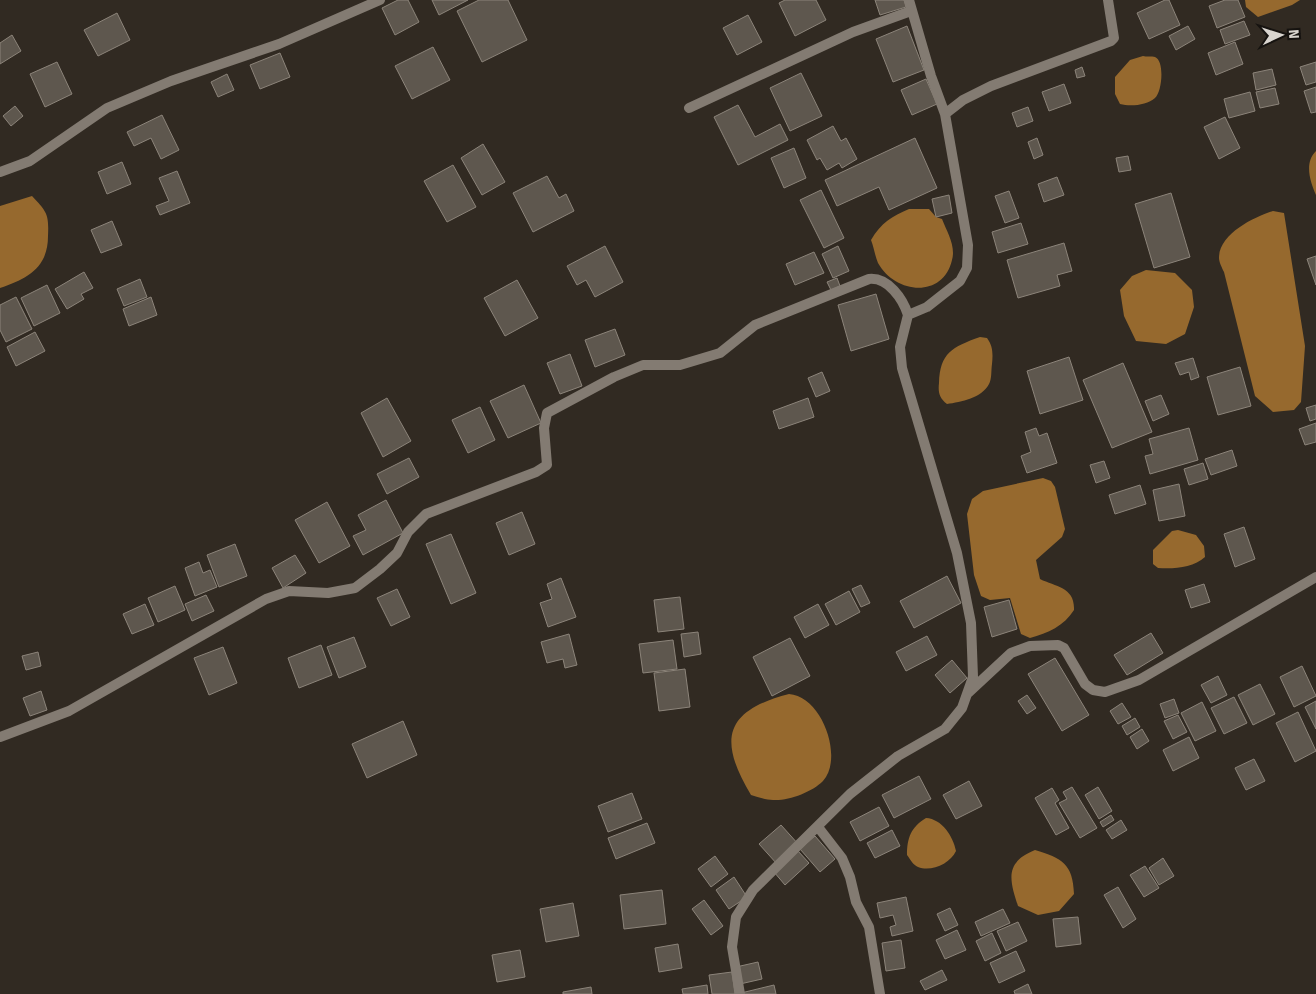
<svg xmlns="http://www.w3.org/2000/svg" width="1316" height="994" viewBox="0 0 1316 994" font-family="'Fira Sans',sans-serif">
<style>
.water{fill:#96692e}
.building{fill:#5e574e;stroke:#8c847a}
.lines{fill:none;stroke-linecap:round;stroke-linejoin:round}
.minor{stroke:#837b72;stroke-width:10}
</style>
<rect width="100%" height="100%" fill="#312a22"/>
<path class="water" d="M1245,0H1300L1292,5L1258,17L1246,7Z
M1143,56C1146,57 1152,56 1155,57C1165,61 1162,92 1155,98C1147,105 1131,107 1120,104L1115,94V77L1130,60Z
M1316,151V195C1310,181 1304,163 1316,151Z
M32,196C47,212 49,214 48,236C48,268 27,279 0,288V206Z
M909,209H929L936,217L942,219C947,232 956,246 952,260C943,299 895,294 878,263C875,256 874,248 871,240C881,223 892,216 909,209Z
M1273,211L1284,213L1305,346L1301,402L1294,410L1273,412L1255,396L1224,272C1222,268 1219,262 1219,258C1219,234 1254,217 1273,211Z
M1146,270L1175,273L1192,290L1194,307L1185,334L1166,344L1136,341L1124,316L1120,290L1132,276Z
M980,337L987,338C993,346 993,354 992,364C991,370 992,379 989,384C982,398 961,402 947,404C939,398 938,392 939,383C940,353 952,347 980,337Z
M1043,478L1051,481L1055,487L1065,529L1062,537L1036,560L1040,579C1056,587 1075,587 1074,610C1064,626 1048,633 1030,638L1021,634L1010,598L990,600L981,596L974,575L967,514L972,499L983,491Z
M1178,530L1196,535L1204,546L1205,557C1193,568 1174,569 1158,568L1153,564V550L1172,531Z
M789,694C822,696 844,758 823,781C812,792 789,801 773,800C766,800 758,797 751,795C718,740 724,711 789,694Z
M926,818C942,819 953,836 956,851C950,864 931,872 918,867C913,865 910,859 907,855C907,838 911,827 926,818Z
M1035,850C1062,858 1073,864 1074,894L1059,911L1038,915L1018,906C1009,879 1005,862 1035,850Z"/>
<path class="building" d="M398,0H408L419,22L395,35L382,8Z
M432,0H468L439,15Z
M479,0H508L527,40L482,62L457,11Z
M785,0H816L826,20L795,36L779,3Z
M875,0H904L906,7L880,15Z
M1165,0H1169L1180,25L1149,39L1137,13Z
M1225,0H1238L1245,17L1217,28L1209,6Z
M117,13L130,40L98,56L84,30Z
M748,15L762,42L737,55L723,28Z
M1244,21L1250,35L1225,44L1220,30Z
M907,26L924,70L893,82L876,39Z
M1188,26L1195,39L1176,50L1169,36Z
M12,35L21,51L0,64V43Z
M1235,42L1243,64L1216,75L1208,53Z
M433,47L450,80L412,99L395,66Z
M280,53L290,77L260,89L250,65Z
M57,62L72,94L45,107L30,74Z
M1316,62V82L1306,85L1300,67Z
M1082,67L1085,76L1077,78L1075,70Z
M1272,69L1276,85L1256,90L1253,73Z
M801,73L822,116L790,131L770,88Z
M227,74L234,90L218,97L211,82Z
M926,79L937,104L912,115L901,90Z
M1064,84L1071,103L1049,111L1042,92Z
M1316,87V112L1311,113L1304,91Z
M1275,88L1279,104L1260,108L1256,92Z
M1250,92L1255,111L1229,118L1224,99Z
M738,105L755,137L780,124L788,140L738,165L714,117Z
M15,106L23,116L11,126L3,116Z
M1028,107L1033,121L1017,127L1012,113Z
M162,115L179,150L161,159L151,138L134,146L127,132Z
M1225,117L1240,148L1219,159L1204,127Z
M833,126L841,141L846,138L857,159L842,168L839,163L827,170L820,158L817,160L807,140Z
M915,138L937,188L889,210L879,187L837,206L825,180Z
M1037,138L1043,155L1034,159L1028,142Z
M483,144L505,182L482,195L461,158Z
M794,148L806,178L784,188L771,158Z
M1128,156L1131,170L1119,172L1116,158Z
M122,162L131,184L107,194L98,172Z
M453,165L476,207L447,222L424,181Z
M177,171L190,203L160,215L156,206L169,201L159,178Z
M547,176L559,198L566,194L574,211L533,232L513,193Z
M1057,177L1064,195L1044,202L1038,184Z
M821,190L844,238L824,248L800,200Z
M1009,191L1019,218L1005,223L995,196Z
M1171,193L1190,257L1154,268L1135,204Z
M949,195L952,213L936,217L932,199Z
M112,221L122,245L101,253L91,230Z
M1021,223L1028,244L998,253L992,232Z
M1064,243L1072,271L1057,275L1060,286L1018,298L1007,260Z
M605,246L623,282L595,297L586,280L577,285L567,266Z
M838,246L849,271L833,278L822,254Z
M814,252L824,273L795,285L786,264Z
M1316,256V285L1307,259Z
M84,272L93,288L81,294L84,299L67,309L55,289Z
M837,278L840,286L831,290L827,282Z
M140,279L147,297L124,306L117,289Z
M517,280L538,318L505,336L484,298Z
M47,285L60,313L34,326L21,298Z
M876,294L889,339L851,351L838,305Z
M16,297L32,329L6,342L0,330V305Z
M151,297L157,315L129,326L123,309Z
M615,329L625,355L595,367L585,340Z
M35,332L45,351L16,366L7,347Z
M570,354L582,386L560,394L547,363Z
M1069,357L1083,400L1040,414L1027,371Z
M1193,358L1199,377L1191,380L1189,372L1180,375L1175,363Z
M1123,363L1152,432L1112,448L1083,380Z
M1240,367L1251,406L1218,415L1207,377Z
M822,372L830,391L816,397L808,378Z
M524,385L541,423L508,438L490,401Z
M1161,395L1169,414L1153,421L1145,401Z
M387,398L411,441L383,457L361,413Z
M808,398L814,417L779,429L773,411Z
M1316,405V419L1310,421L1306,408Z
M480,407L495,440L468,453L452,420Z
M1316,423V442L1305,445L1299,429Z
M1036,428L1039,436L1047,433L1057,463L1027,473L1021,456L1031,452L1025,432Z
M1189,428L1198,460L1150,474L1145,456L1153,454L1149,439Z
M1232,450L1237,466L1211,475L1205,459Z
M409,458L419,477L387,494L377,474Z
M1104,461L1110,478L1096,483L1090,465Z
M1203,463L1208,479L1189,485L1184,469Z
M1179,484L1185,516L1159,521L1153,490Z
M1140,485L1146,504L1115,514L1109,495Z
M386,500L403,533L363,555L353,536L366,530L358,515Z
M327,502L350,546L319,563L295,520Z
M522,512L535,544L509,555L496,523Z
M1244,527L1255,559L1235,567L1224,534Z
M451,534L476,593L451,604L426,544Z
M235,544L247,576L219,587L207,555Z
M295,555L306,573L283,588L272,568Z
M199,562L203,573L210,570L217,587L195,596L185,568Z
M947,576L961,603L914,628L900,601Z
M561,578L576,617L548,627L540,603L552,599L547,584Z
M1204,584L1210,602L1191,608L1185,590Z
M861,585L870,603L861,607L852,589Z
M175,586L185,610L158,622L148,598Z
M397,589L410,617L391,626L377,598Z
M849,591L860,612L836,625L825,604Z
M206,595L214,611L192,621L185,604Z
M680,597L684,629L658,632L654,600Z
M1009,600L1017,629L992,637L984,607Z
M145,604L154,625L132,634L123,614Z
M818,604L829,625L805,638L794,617Z
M698,632L701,654L684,657L681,634Z
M1151,633L1163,653L1127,675L1114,655Z
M569,634L577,665L565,668L563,659L547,663L541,642Z
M927,636L937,655L906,671L896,652Z
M354,637L366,667L339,678L327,647Z
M790,638L810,676L772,696L753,657Z
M673,640L677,669L643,673L639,644Z
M321,645L332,675L299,688L288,658Z
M223,647L237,683L209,695L194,658Z
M38,652L41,666L26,670L22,656Z
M1055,658L1089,715L1062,731L1028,674Z
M952,660L967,678L950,693L935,675Z
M1302,666L1316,696L1294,707L1280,677Z
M685,669L690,707L659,711L654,673Z
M1218,676L1227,695L1211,703L1201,685Z
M1260,684L1275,714L1253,725L1238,695Z
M41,691L47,710L30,716L23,698Z
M1027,695L1036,708L1027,714L1018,701Z
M1234,697L1247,723L1224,734L1211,708Z
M1174,699L1179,713L1165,718L1160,704Z
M1316,701V729L1305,707Z
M1202,702L1216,731L1195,741L1181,713Z
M1122,703L1131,717L1118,724L1110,711Z
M1298,712L1316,751L1295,762L1276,723Z
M1178,715L1187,732L1173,739L1164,721Z
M1135,718L1140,727L1127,735L1122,726Z
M403,721L417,755L367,778L352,744Z
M1142,729L1149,741L1137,749L1130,737Z
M1189,737L1199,758L1173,771L1163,750Z
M1254,759L1265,781L1246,790L1235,768Z
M919,776L931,799L894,818L882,795Z
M969,781L982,806L956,819L943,795Z
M1072,787L1097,828L1080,838L1059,803L1067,799L1063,792Z
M1098,787L1112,811L1099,819L1085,795Z
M1052,788L1059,800L1055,803L1069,828L1056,835L1035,798Z
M632,793L642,819L608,832L598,806Z
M879,807L889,826L860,841L850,822Z
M1111,815L1114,820L1103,827L1100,822Z
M1121,820L1127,830L1112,839L1106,830Z
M647,823L655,843L616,859L608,838Z
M781,825L799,845L777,864L759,844Z
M892,830L900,846L875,858L867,843Z
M815,836L835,859L820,872L800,849Z
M798,851L809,863L785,885L774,872Z
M715,856L728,874L711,887L698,869Z
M1163,858L1174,876L1159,885L1149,868Z
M1145,866L1159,888L1144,897L1130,875Z
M734,877L747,897L729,909L716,890Z
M1118,887L1136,919L1123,928L1104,895Z
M662,890L666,924L624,929L620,895Z
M906,897L913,931L892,936L890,927L896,925L893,915L880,918L877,903Z
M704,900L723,926L711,935L692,909Z
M573,903L579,936L546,942L540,909Z
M950,908L958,925L945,931L937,914Z
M1003,909L1010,923L981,936L975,922Z
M1078,917L1081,944L1056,947L1053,919Z
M1018,922L1027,941L1006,951L997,931Z
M957,930L966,950L945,959L936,940Z
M992,933L1001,953L985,961L976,941Z
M901,940L905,968L886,971L882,943Z
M678,944L682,968L659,972L655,948Z
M520,950L525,977L497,982L492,955Z
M1016,951L1025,971L999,983L990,963Z
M758,962L762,979L740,984L736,967Z
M942,970L947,980L925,990L920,981Z
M732,972L735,994H712L709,975Z
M1028,984L1032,994H1015L1014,991Z
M707,985L708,994H683L682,989Z
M774,985L776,994H741V993Z
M591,987L592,994H563V992Z"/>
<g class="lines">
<path class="minor" d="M689,108L853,32L911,11
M945,114L963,100L991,86L1111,41L1114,38L1108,0
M0,172L30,161L107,108L171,81L279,44L380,0
M968,693L1011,653L1030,646L1058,645L1064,648L1085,684L1093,690L1105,692L1139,680L1316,577
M0,737L69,711L266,599L289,591L328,593L355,588L380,569L397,553L408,532L426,514L536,472L547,465L544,428L547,413L614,377L643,365H680L720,353L755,325L869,279C888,277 903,299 908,315
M818,827L842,858L850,877L856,902L869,927L880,994
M740,994L732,947L736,917L753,890L850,794L898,756L945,729L962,708L973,677L971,623L957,553L902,368L900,347L908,315L927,307L960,281L967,268L968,245L945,114L931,76L909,0"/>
</g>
<g transform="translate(1281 35) rotate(86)" stroke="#161310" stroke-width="4" paint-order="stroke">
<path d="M0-4L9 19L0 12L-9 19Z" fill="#d9d5cf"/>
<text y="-8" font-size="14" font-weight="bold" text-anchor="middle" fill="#d9d5cf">N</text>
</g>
</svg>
